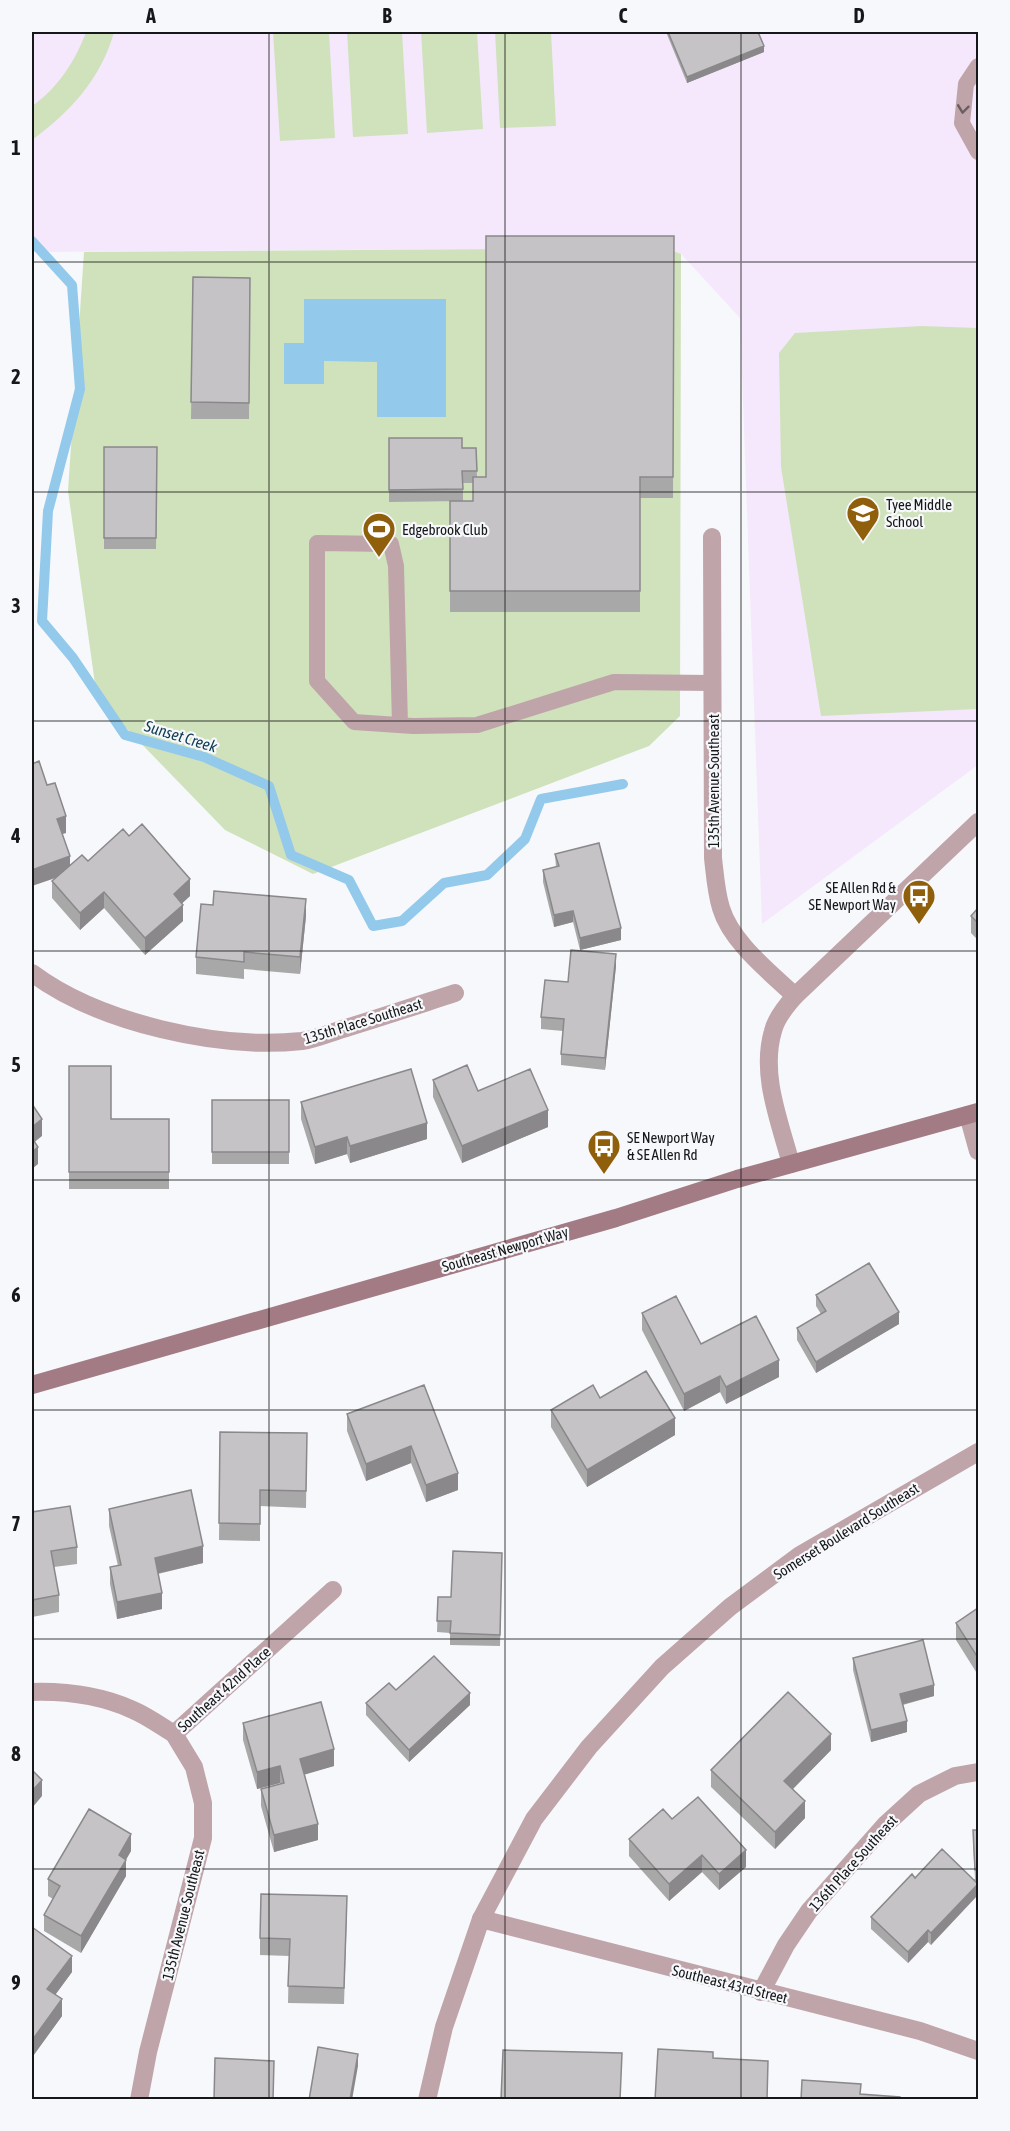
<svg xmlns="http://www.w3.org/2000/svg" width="1010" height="2131" viewBox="0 0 1010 2131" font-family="'Asap Condensed',sans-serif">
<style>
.education{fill:#f5e8fc}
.green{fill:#d0e2bc}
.water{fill:#93c9eb}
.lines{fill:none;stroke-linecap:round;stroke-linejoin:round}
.stream{stroke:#93c9eb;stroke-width:10}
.service{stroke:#bfa4aa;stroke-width:16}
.minor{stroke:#bfa4aa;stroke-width:18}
.tertiary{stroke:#bfa4aa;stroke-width:18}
.secondary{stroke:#a27b85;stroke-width:18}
.wall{fill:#a9a8a9}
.shaded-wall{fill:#8a888a}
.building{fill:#c5c3c5;stroke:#8a888a;stroke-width:1.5}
.oneway{stroke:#6a5e61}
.grid{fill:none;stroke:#161718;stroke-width:1.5;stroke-opacity:0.55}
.labels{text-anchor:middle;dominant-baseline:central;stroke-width:4.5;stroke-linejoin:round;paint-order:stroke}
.poi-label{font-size:15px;fill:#161718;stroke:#f7f8fb;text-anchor:start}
.street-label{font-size:15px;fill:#161718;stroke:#f7f8fb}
.water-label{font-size:16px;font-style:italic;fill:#0e3b52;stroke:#f7f8fb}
.neatline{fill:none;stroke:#161718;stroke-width:2}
.grid-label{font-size:20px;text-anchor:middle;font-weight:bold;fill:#161718}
</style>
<rect width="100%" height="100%" fill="#f7f8fb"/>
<path class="education" d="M32,32H978V765L762,924L740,318L681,254L666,248L32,252Z"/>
<path class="green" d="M86,32H114C101,79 70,112 32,140V106C57,89 76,60 86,32Z
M273,32H329L335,138L280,141Z
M347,32H402L408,134L353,137Z
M421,32H477L483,129L427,133Z
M495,32H551L556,126L500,128Z
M666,248L681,254L680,716L649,746L313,874L225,830L97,698L68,491L84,252Z
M922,326L978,328V709L821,716L781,467L779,353L795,333Z"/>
<path class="water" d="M304,299H446V417H377V362L324,361V384H284V343H304Z"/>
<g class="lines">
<path class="stream" d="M32,241L72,285L80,389L48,511L42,621L73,658L125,735L204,757L269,786L291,855L349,880L373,926L402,921L444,883L487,875L525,839L541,799L623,784"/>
<path class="service" d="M978,66L966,84L962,123L978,152
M400,725L396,566L391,544L317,543V681L354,722L413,726L477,725L614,682L712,683"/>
<path class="minor" d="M712,537L713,858C715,875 716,892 721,908C731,942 770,972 795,996
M32,973C99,1023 219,1050 302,1041C316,1039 332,1032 346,1028C382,1017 418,1005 455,993
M32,1692C67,1691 100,1695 133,1710C147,1716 161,1726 174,1734L333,1590
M481,1919L920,2031L978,2051
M761,1992L786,1945L809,1911L885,1825L919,1794L955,1776L978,1772
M139,2100L148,2052L203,1838V1803L194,1767L174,1734"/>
<path class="tertiary" d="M968,1115L978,1151
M791,1164C780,1122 760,1075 773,1031C776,1018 786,1006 795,996L978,822
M427,2100L444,2027L481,1919L534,1819L589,1747L662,1667L730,1607L800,1555L978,1452"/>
<path class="secondary" d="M32,1385L616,1218L737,1179L978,1112"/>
</g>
<path class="wall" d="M666,32H758L764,52L687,83Z
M674,236L673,498H640V612H450V501H473V483H463V501L389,502V438L462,448H476L477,477H486Z
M193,277L250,278L249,419H191Z
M104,447H157L156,549H104Z
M47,785L66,833L62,834L70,865L88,861L129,836L190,896L182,903L183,921L145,955L104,908L80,930L52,898V881L55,878Z
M555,854L621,940L580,950L573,922L554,927L543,882V870L556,867Z
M978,908V940L971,933V916Z
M306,916L300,974L244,969V979L196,974V957Z
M616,966L605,1070L561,1065V1054L563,1031L541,1029V1017L568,982Z
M69,1066L111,1119H169V1189H69Z
M433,1080L548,1127L462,1163L433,1097Z
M212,1100H289V1164H212Z
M301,1102L427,1139L350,1163L347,1154L315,1164L301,1119Z
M816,1295L899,1324L816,1373L797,1340V1328L821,1314L816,1306Z
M642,1313L701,1344L779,1377L726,1404L720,1392L684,1411L642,1330Z
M424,1385L458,1490L426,1502L411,1463L366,1481L347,1431V1414Z
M600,1398L675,1435L587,1487L551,1427V1410Z
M220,1432L307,1433L306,1508L260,1506V1541L219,1540Z
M109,1509L203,1563L158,1574L162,1609L117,1619L110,1584V1567L118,1566L109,1526Z
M32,1512L77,1547V1564L54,1567L59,1595V1612L32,1617Z
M502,1553L500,1646L450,1645V1633L437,1632L438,1597H451Z
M978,1608V1675L956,1640V1623Z
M853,1658L934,1696L903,1705L907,1732L871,1742L853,1670Z
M396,1690L470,1705L409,1762L366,1715V1703Z
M243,1723L334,1766L304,1774L318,1840L274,1852L261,1806V1789L280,1784V1783L257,1789L243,1740Z
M831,1750L793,1789L805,1818L775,1849L711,1787V1770Z
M672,1819L746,1867L719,1890L702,1872L669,1901L629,1856V1839Z
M978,1830V1882H977L931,1945L928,1942L908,1963L871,1929V1917L915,1878L975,1879L973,1842Z
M131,1851L126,1859V1876L81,1953L44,1931V1915L53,1899L48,1896V1879Z
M347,1913L344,2004L288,2003L289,1956L260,1955V1938Z
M32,1927L72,1972L55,1995L62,2016L33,2056L32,2054Z"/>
<path class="shaded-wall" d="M764,46V52L687,83V77Z
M66,816V833L57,835V819Z
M70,856V873L32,886V870Z
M190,879V896L174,911V894Z
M104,892V908L80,930V913Z
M306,899V916L300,974V957Z
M183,905V921L145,955V938Z
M573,911V922L554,927V915Z
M621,928V940L580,950V938Z
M616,954V966L605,1070V1058Z
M548,1110V1127L462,1163V1146Z
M42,1119V1136L32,1144V1127Z
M427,1123V1139L350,1163V1146Z
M347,1137V1154L315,1164V1147Z
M38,1147V1164L32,1169V1152Z
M899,1312V1324L816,1373V1362Z
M779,1360V1377L726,1404V1387Z
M720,1376V1392L684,1411V1394Z
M675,1418V1435L587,1487V1470Z
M411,1446V1463L366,1481V1464Z
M458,1473V1490L426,1502V1485Z
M203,1546V1563L155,1574V1558Z
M162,1593V1609L117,1619V1602Z
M934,1685V1696L900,1705V1694Z
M470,1693V1705L409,1762V1750Z
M907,1721V1732L871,1742V1730Z
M831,1734V1750L784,1798V1781Z
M334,1749V1766L300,1776V1759Z
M280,1766V1783L257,1789V1772Z
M42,1780V1796L32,1808V1791Z
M805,1801V1818L775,1849V1832Z
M318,1824V1840L274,1852V1835Z
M131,1834V1851L119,1872V1855Z
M746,1850V1867L719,1890V1874Z
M702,1855V1872L669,1901V1884Z
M126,1860V1876L81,1953V1936Z
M978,1884V1895L931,1945V1933Z
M928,1930V1942L908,1963V1952Z
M72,1956V1972L47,2006V1989Z
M62,1999V2016L33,2056V2039Z
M358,2054V2066L352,2100H350Z"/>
<path class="building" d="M668,32H758L764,46L687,77Z
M486,236H674L673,477H640V591H450V501H473V477H486Z
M193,277L250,278L249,403L191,402Z
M389,438H462V448H476L477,471H462L463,489L389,490Z
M104,447H157L156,538H104Z
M39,761L47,785L55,783L66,816L57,819L70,856L32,870V764Z
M142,824L190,879L174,894L183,905L145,938L104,892L80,913L52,881L82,855L88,861L123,829L129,836Z
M599,843L621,928L580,938L573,911L554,915L543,870L559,866L555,854Z
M214,891L306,899L300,957L244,952V962L196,957L201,904L213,905Z
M978,908V923L971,916Z
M571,950L616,954L605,1058L561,1054L564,1019L541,1017L545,980L568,982Z
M467,1065L478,1091L530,1069L548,1110L462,1146L433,1080Z
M69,1066H111V1119H169V1172H69Z
M411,1069L427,1123L350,1146L347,1137L315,1147L301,1102Z
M212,1100H289V1152H212Z
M32,1104L42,1119L32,1127Z
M32,1138L38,1147L32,1152Z
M869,1263L899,1312L816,1362L797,1328L826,1311L816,1295Z
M676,1296L701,1344L756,1316L779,1360L726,1387L720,1376L684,1394L642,1313Z
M646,1371L675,1418L587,1470L551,1410L593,1385L600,1398Z
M424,1385L458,1473L426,1485L411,1446L366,1464L347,1414Z
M220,1432L307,1433L306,1491L260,1490V1524L219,1523Z
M191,1490L203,1546L155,1558L162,1593L117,1602L110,1567L121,1565L109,1509Z
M70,1506L77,1547L51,1551L59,1595L32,1600V1512Z
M453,1551L502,1553L500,1635L450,1633L451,1621H437L438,1597H451Z
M978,1608V1658L956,1623Z
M923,1640L934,1685L900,1694L907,1721L871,1730L853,1658Z
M434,1656L470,1693L409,1750L366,1703L389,1683L396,1690Z
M788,1692L831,1734L784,1781L805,1801L775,1832L711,1770Z
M321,1702L334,1749L300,1759L318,1824L274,1835L261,1789L284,1783L280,1766L257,1772L243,1723Z
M32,1770L42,1780L32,1791Z
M698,1797L746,1850L719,1874L702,1855L669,1884L629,1839L663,1809L672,1819Z
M89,1809L131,1834L119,1855L126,1860L81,1936L44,1915L60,1886L48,1879Z
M973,1830H978V1870H975Z
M942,1849L978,1884L931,1933L928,1930L908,1952L871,1917L912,1874L915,1878Z
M261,1894L347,1896L344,1988L288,1986L290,1939L260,1938Z
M32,1927L72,1956L47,1989L62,1999L33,2039L32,2038Z
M318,2047L358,2054L350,2100H309Z
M658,2049L713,2052V2058L768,2061L767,2100H655Z
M503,2050L622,2053L620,2100H501Z
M215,2058L274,2061L273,2100H214Z
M802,2080L861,2084L860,2094L900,2097V2100H801Z"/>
<defs><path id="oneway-chevron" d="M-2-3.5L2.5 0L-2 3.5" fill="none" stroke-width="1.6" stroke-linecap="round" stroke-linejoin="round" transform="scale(1.5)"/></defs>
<use class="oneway" href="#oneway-chevron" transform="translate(963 109) rotate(97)"/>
<path class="grid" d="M269,32V2100M505,32V2100M741,32V2100M32,262H978M32,492H978M32,721H978M32,951H978M32,1180H978M32,1410H978M32,1639H978M32,1869H978"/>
<defs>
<symbol id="school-pin" viewBox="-11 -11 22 30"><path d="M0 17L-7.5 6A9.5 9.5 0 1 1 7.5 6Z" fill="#8f5f0b" stroke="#f7f8fb"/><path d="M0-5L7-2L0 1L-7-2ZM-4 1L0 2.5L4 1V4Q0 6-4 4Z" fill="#fff"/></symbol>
<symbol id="stadium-pin" viewBox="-11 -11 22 30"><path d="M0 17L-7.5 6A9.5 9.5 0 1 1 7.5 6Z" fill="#8f5f0b" stroke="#f7f8fb"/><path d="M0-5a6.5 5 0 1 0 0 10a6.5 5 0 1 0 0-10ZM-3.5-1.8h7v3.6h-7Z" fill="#fff"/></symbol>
<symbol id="bus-pin" viewBox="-11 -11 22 30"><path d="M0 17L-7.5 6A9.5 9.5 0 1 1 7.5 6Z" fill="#8f5f0b" stroke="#f7f8fb"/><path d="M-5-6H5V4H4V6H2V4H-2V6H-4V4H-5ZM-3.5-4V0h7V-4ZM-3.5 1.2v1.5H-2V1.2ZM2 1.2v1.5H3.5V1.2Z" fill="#fff"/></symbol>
</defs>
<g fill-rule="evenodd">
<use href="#school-pin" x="844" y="494" width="38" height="52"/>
<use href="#stadium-pin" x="360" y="510" width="38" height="52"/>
<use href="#bus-pin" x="900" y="877" width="38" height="52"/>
<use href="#bus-pin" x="585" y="1127" width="38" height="52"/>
</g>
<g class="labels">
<g class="poi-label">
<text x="886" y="504">Tyee Middle<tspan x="886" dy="17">School</tspan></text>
<text x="402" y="529">Edgebrook Club</text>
<text x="896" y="887" text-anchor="end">SE Allen Rd &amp;<tspan x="896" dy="17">SE Newport Way</tspan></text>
<text x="627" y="1137">SE Newport Way<tspan x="627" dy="17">&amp; SE Allen Rd</tspan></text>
</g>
<g class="street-label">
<text transform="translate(713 781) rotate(-90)">135th Avenue Southeast</text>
<text transform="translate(363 1021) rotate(-17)">135th Place Southeast</text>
<text transform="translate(505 1249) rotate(-16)">Southeast Newport Way</text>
<text transform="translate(846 1531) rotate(-32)">Somerset Boulevard Southeast</text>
<text transform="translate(224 1689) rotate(-42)">Southeast 42nd Place</text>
<text transform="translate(853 1863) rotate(-48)">136th Place Southeast</text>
<text transform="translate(183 1915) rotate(-76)">135th Avenue Southeast</text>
<text transform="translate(730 1984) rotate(14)">Southeast 43rd Street</text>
</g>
<g class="water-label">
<text transform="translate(181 736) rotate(17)">Sunset Creek</text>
</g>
</g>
<rect width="1010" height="2131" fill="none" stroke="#f7f8fb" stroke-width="66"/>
<rect x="33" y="33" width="944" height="2065" class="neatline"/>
<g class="grid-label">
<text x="151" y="23">A</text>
<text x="387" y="23">B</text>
<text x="623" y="23">C</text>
<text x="859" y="23">D</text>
<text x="16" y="155">1</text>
<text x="16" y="384">2</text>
<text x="16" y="613">3</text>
<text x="16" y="843">4</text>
<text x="16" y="1072">5</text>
<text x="16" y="1302">6</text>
<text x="16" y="1531">7</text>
<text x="16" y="1761">8</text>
<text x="16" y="1990">9</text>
</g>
</svg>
